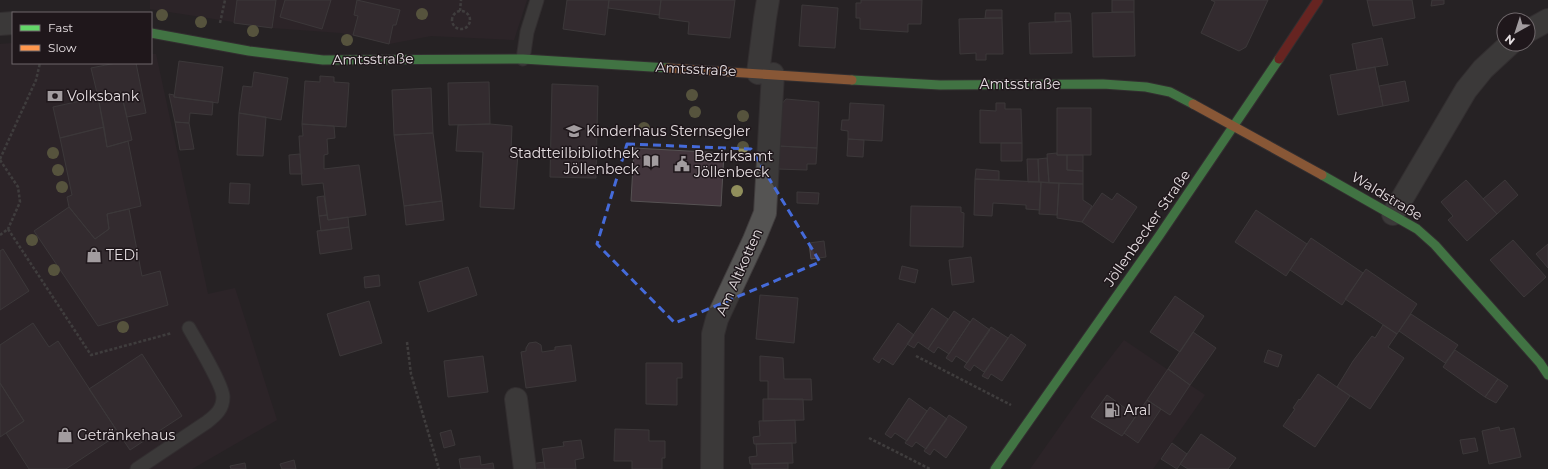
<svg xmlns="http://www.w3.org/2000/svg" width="1548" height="469" viewBox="0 0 1548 469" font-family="Montserrat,sans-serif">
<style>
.built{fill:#34262e}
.building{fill:#43363d;stroke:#565253}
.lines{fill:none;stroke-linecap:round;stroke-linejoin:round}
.lane-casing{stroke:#413d3e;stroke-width:15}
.street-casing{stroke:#413d3e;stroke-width:24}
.fast-casing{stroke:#413d3e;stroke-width:11}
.slow-casing{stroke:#413d3e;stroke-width:11}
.jam-casing{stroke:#413d3e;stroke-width:11}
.path{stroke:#5e5d5c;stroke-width:2.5;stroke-dasharray:3 2;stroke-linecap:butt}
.lane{stroke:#555453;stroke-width:13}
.street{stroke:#555453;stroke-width:22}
.fast{stroke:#63d668;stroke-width:9}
.slow{stroke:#ff974d;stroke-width:9}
.jam{stroke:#b3261e;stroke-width:9}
.tree{fill:#918f5c}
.marked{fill:none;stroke:#456bda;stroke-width:3;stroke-dasharray:8 5;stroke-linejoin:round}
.labels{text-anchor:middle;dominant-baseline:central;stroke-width:3;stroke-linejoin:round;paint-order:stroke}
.street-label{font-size:14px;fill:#e5dee1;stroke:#1f171b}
.poi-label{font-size:14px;fill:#e5dee1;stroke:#1f171b;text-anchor:start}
</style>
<rect width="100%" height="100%" fill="#272224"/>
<path class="built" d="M150,0H527L514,40L431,36L389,44L341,33L272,28L150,9Z
M13,43V63H151V54H156L208,294L235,288L277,420L192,469H0V44Z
M1124,340L1205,395L1153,469H1030L1087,388Z"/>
<path class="building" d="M237,0H276L272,28L234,23Z
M285,0H331L322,29L280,17Z
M357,0L400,10L396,25H393L389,44L353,35L358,16L354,15Z
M567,0H609L605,35L563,29Z
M609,0H661L659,15L608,8Z
M661,0H735L730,38L688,34L689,22L659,18Z
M861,0H922L921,24H908V32L860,29V18H856V3H861Z
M1112,0H1134V12H1112Z
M1211,0H1268L1246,47L1239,51L1201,33L1215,2Z
M1367,0H1412L1415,18L1373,26Z
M1432,0H1444V4L1431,6Z
M802,5L838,8L835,48L799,46Z
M986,10H1002V18H985Z
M1134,12L1135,56L1093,57L1092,13Z
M1055,13H1070L1071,21L1055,22Z
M1002,18L1003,54H986V60H976V53L960,54L959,19Z
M1071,21L1072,53L1030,54L1029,23Z
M1382,38L1388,65L1357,70L1352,44Z
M179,61L223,67L218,103L174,97Z
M116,63H136L146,113L127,117L121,92L98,97L91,68Z
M1375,67L1383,106L1338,115L1330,75Z
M254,72L288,78L281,120L239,113L243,86L252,87Z
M320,76L334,77V82L349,83L346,127L302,124L305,81L320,82Z
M1405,81L1409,101L1383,106L1379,86Z
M489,82L490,124L449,125L448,83Z
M552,84L598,86L596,178L550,177Z
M431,88L433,133L394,135L392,90Z
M121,92L132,140L107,147L98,97Z
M169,94L174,95V97L213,102L212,115L190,113L189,123L175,122Z
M98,97L104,127L60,138L53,107Z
M786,99L819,102L817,148L778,146L780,106Z
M850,103L884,105L882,141L848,139V131L841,130L842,120H849Z
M996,103H1005V109H1021L1022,143H980V110L996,111Z
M1057,108H1091V155H1057Z
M239,113L266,117L263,156L237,155Z
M175,122L189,123L194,149L180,150Z
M302,124L334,126L335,138L327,139L328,154L324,155V169L359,165L366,215L328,220L323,183L302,185L299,136H303Z
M490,124L512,126L511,152L518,153L514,209L480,207L483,152L456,151L458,125Z
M104,127L107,147L128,141L141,206L107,214L109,229L95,239L69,207L67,197L72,195L60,138Z
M433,133L442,201L404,206L394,135Z
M848,139L864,140L863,157L847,156Z
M1001,143H1022V161H1001Z
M778,146L817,148L816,164H807V170L777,169Z
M634,148L724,153L721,206L631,201Z
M1057,153V155H1067V170L1083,171V184L1049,183L1047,154Z
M300,154L302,174H290L289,155Z
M1067,155H1083V171L1067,170Z
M1047,158L1049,183L1039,182L1038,159Z
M1027,159H1038L1039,182H1028Z
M976,169L999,171V180L975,179Z
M975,179L1041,182L1040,210L1026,209V205L993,203L992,216L974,215Z
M1466,180L1497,214L1467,241L1448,220L1453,216L1441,202Z
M1505,180L1518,195L1497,214L1483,199Z
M1041,182L1059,183L1057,215L1039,214Z
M230,183L250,184L249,204L229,203Z
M1059,183L1083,184V200L1092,206L1082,222L1057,218Z
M797,192L819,193L818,204L797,203Z
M1102,193L1112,200L1117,193L1137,207L1113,243L1082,222Z
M324,196L327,215L319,216L317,197Z
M442,201L444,220L406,225L404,206Z
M911,206L961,207V212L964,213L963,247L910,246Z
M69,207L95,239L109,229L107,214L129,209L142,276L160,271L168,305L98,326L34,231Z
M1256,210L1307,244L1286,276L1235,242Z
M327,215L328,220L348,217L349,227L321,231L319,216Z
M349,227L352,249L320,254L317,231Z
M1311,238L1363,273L1342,305L1290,270Z
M1513,240L1546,277L1524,297L1490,260Z
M824,241L826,257L811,259L809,243Z
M1548,244V268L1536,254Z
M3,249L29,291L0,310V251Z
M971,257L974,282L952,285L949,260Z
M902,266L918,270L915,283L899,279Z
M468,267L477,295L428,312L419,282Z
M1366,269L1417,304L1397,334L1345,299Z
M379,275L380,286L365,288L364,277Z
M760,295L798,298L794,343L756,339Z
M1175,296L1204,316L1180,352L1150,332Z
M369,301L382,343L340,356L327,314Z
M932,308L948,319L928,349L918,342L914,348L907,344Z
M954,311L970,322L949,354L938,347L934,353L928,349Z
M1411,314L1458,345L1445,363L1399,331Z
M973,318L990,330L967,363L956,356L952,362L946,358Z
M33,323L49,347L58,341L119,434L66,469H29L6,433L24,421L0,383V345Z
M898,323L914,335L893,365L882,358L879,363L873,359Z
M1383,325L1397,334L1388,347L1404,358L1370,409L1337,387L1353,361L1372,336L1375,338Z
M991,327L1008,338L984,372L974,365L970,371L964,367Z
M1193,332L1216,348L1190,385L1168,369Z
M1011,334L1026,345L1002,381L991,374L988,379L982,376Z
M536,342L541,345L542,352L555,350V347L571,345L576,381L526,388L521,352L526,351V348L529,343Z
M1268,350L1282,355L1278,367L1264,362Z
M1455,350L1498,379L1485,397L1443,367Z
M142,354L182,416L130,450L89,389Z
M483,356L488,392L448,397L444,361Z
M760,356L783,358L784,379H811L812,400L768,399V381H760Z
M646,363H682V378H677V405L646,404Z
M1168,369L1190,385L1170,415L1147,400Z
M1318,374L1350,396L1315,447L1283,426L1295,409L1293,408L1299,399L1300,400Z
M1498,379L1508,386L1496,403L1485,397Z
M0,383L24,421L0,437Z
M1107,395L1136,416L1122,436L1091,417Z
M909,398L927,411L907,441L895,433L891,438L885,434Z
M763,399H803L804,420L763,421Z
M1147,400L1161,409L1138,443L1124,433Z
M930,407L947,419L926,449L916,442L912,447L905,443Z
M949,415L967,427L946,458L934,449L930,455L924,451Z
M795,420L796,443L754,444L753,437L760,436L759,421Z
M1499,427L1500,431L1514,428L1521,457L1489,464L1482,431Z
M615,429L649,430V441H665V458H662V469H632V461H614Z
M451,430L455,445L444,448L440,433Z
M1201,434L1236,458L1228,469H1188L1180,464Z
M1475,438L1478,451L1463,454L1460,440Z
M581,440L584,458L575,460L576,469H545L542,449L564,446L563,442Z
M792,443L793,463L750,464L749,457L757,456L756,444Z
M1172,443L1187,454L1177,469L1161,459Z
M480,456L481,465L493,463L494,469H461L459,459Z
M294,460L296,469H282L280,464Z
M544,462L545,469H531V464Z
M245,463L246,469H231L230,466Z
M788,463V469H752V464Z"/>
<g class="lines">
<defs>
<path id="lane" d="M523,59L527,32L537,0
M137,469L207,422C216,415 223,409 223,397C223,385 196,341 189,328"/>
<path id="street" d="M0,24L13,23
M1528,31L1548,20
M758,73L765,18L768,0
M1393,214L1466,90L1483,69L1510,44
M516,399L525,469
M712,469L713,334L717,319L754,240L765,213L773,74"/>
<path id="fast" d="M151,33L249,51L323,60L523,59L668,68
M852,80L940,85L1103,84L1146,87L1170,92L1193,104
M1322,175L1417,229L1435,245L1540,363L1548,375
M995,469L1159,236L1279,59"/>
<path id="slow" d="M668,68L852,80
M1193,104L1322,175"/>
<path id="jam" d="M1279,59L1318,0"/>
</defs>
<use href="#lane" class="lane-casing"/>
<use href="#street" class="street-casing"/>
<use href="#fast" class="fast-casing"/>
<use href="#slow" class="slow-casing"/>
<use href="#jam" class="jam-casing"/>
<path class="path" d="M460,11L461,0
M452 20a9 9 0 1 1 18 0a9 9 0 1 1-18 0Z
M220,23L225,0
M0,159L36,80L40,63
M0,160L18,187L20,202L8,229
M0,235L8,229L91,355L172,333
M407,342L411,374L439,469
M916,356L1011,405
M869,438L930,469"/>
<use href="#lane" class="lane"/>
<use href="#street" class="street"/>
<use href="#fast" class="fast"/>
<use href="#slow" class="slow"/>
<use href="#jam" class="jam"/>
</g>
<g class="tree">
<circle cx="422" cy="14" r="6"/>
<circle cx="162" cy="15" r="6"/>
<circle cx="201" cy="22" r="6"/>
<circle cx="253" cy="31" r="6"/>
<circle cx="347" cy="40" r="6"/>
<circle cx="692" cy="95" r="6"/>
<circle cx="695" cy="112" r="6"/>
<circle cx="743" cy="116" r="6"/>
<circle cx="644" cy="128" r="6"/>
<circle cx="743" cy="147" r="6"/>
<circle cx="53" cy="153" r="6"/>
<circle cx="58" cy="170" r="6"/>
<circle cx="62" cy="187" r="6"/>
<circle cx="737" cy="191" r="6"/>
<circle cx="32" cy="240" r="6"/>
<circle cx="54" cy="270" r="6"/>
<circle cx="123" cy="327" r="6"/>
</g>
<path d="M0 0H1548V469H0ZM627,144L751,149L820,262L675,323L597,244Z" fill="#272224" fill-opacity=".55" fill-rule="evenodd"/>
<path class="marked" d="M627,144L751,149L820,262L675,323L597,244Z"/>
<defs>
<symbol id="bank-bare" viewBox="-9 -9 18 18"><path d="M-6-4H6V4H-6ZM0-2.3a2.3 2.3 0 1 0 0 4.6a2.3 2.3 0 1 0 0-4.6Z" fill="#a29c9f" stroke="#1f171b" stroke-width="2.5" paint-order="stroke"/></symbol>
<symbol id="school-bare" viewBox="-9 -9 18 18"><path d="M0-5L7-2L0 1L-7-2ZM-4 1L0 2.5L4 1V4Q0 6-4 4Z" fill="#a29c9f" stroke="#1f171b" stroke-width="2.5" paint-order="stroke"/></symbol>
<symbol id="library-bare" viewBox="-9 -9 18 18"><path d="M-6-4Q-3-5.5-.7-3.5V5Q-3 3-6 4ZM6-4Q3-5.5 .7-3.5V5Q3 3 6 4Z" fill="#a29c9f" stroke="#1f171b" stroke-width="2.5" paint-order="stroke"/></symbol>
<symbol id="civic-bare" viewBox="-9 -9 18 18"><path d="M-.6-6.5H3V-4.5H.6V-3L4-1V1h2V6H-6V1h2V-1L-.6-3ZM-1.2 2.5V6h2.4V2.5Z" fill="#a29c9f" stroke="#1f171b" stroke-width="2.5" paint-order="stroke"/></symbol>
<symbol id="shop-bare" viewBox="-9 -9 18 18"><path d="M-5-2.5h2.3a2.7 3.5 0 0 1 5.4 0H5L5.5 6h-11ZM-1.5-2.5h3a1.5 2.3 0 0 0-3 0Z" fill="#a29c9f" stroke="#1f171b" stroke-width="2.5" paint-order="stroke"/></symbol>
<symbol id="fuel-bare" viewBox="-9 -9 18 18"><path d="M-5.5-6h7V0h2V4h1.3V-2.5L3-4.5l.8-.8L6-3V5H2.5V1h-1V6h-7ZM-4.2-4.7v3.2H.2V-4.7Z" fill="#a29c9f" stroke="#1f171b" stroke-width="2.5" paint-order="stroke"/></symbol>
</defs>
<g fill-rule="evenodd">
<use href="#bank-bare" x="44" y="85" width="22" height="22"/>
<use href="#school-bare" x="563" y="120" width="22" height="22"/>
<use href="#library-bare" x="640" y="150" width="22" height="22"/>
<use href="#civic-bare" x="671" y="153" width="22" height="22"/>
<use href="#shop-bare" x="83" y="244" width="22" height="22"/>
<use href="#fuel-bare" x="1101" y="399" width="22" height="22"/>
<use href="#shop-bare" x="54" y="424" width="22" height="22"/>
</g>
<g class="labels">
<g class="street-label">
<text transform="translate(373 59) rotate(-1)">Amtsstraße</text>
<text transform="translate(696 69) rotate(3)">Amtsstraße</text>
<text x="1020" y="84">Amtsstraße</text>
<text transform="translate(1387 196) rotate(31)">Waldstraße</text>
<text transform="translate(1147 228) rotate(-55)">Jöllenbecker Straße</text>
<text transform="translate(739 272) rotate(-66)">Am Altkotten</text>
</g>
<g class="poi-label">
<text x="67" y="96">Volksbank</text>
<text x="586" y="131">Kinderhaus Sternsegler</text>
<text x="639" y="153" text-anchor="end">Stadtteilbibliothek<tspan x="639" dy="16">Jöllenbeck</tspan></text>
<text x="694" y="156">Bezirksamt<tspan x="694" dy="16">Jöllenbeck</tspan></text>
<text x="106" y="255">TEDi</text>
<text x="1124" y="410">Aral</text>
<text x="77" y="435">Getränkehaus</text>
</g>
</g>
<rect x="12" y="12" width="140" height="52" fill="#1f171b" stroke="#6e676a"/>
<rect x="20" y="25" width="20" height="6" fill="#63d668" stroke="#6e676a"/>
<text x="48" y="32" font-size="12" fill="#e5dee1">Fast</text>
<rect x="20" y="45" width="20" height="6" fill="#ff974d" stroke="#6e676a"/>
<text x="48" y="52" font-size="12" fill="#e5dee1">Slow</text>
<g transform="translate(1516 32) rotate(219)"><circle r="19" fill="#1f171b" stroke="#6e676a"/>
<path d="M0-3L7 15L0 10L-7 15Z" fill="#a29c9f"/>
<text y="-6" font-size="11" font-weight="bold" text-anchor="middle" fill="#e5dee1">N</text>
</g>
</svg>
